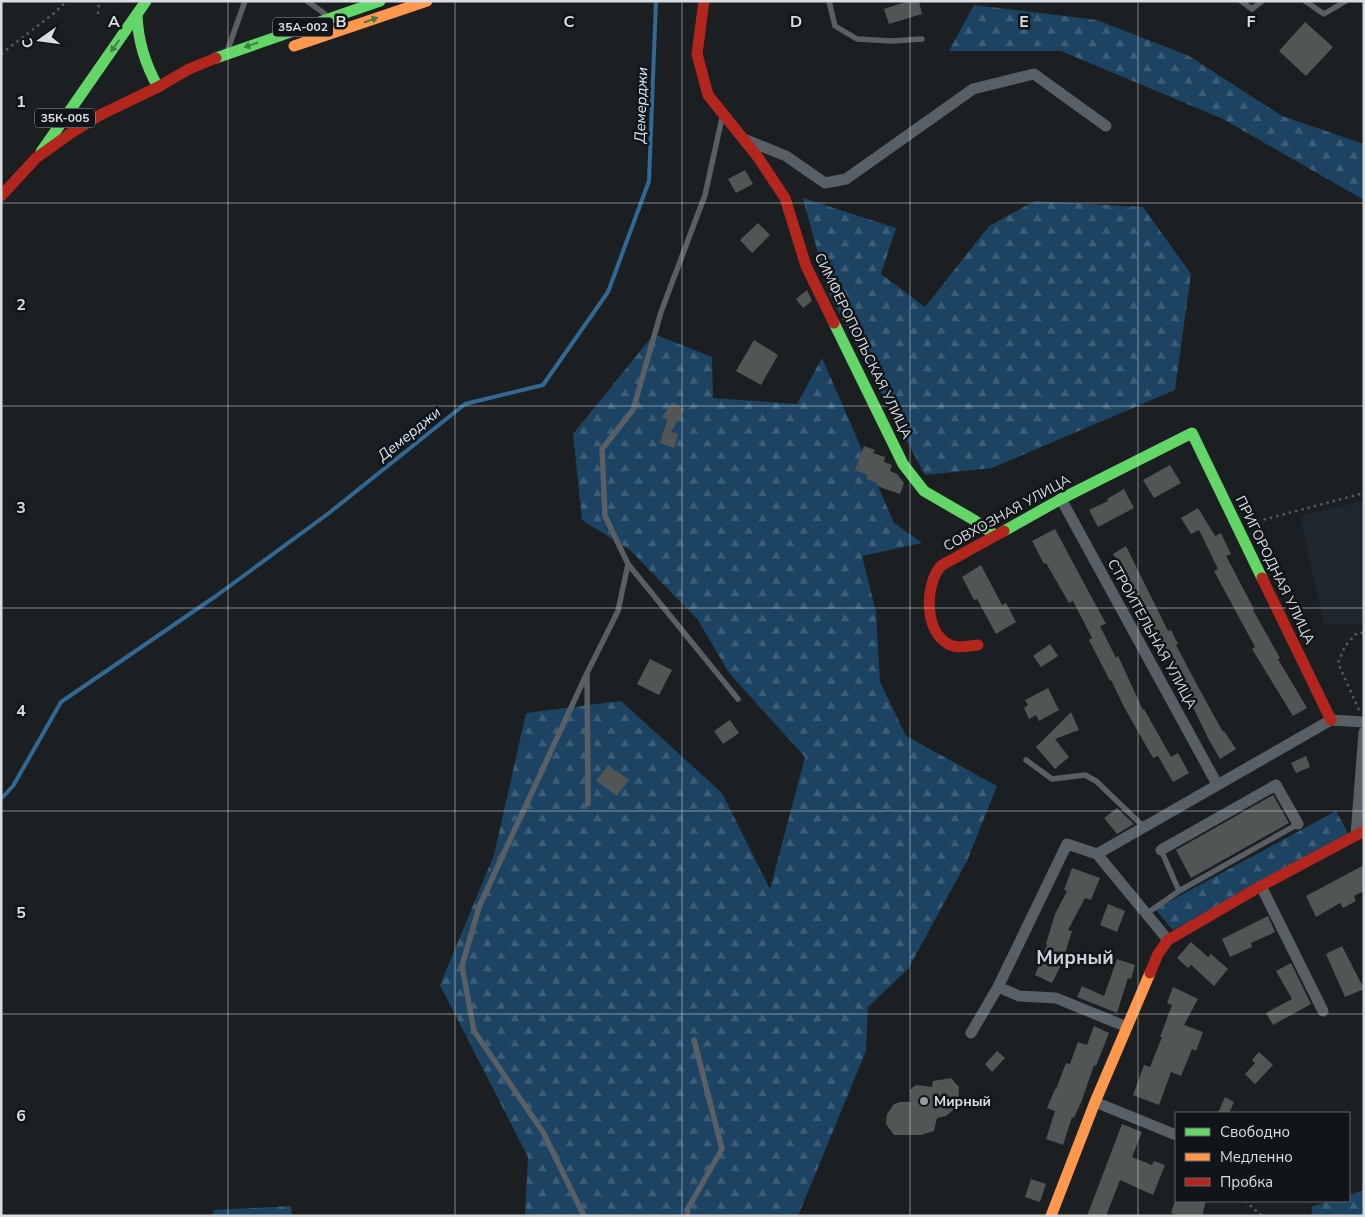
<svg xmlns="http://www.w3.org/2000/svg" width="1365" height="1217" viewBox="0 0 1365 1217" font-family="'Nunito Sans',sans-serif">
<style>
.built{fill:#1e272e}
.forest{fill:url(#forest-firs)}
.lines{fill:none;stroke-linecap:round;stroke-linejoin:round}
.stream{stroke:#316994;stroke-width:4}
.building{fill:#525556}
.path{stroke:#565a5e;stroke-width:2.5;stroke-dasharray:2.5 4;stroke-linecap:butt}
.lane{stroke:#585f65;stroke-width:5.5}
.street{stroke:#585f65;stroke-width:11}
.fast{stroke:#63d668;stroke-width:11}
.slow{stroke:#ff974d;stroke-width:11}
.jam{stroke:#b3261e;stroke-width:11}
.oneway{fill:#3e7f44}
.grid{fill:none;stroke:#dbdee1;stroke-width:1;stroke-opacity:0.55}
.poi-dot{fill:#989b9e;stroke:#111519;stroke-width:2}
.labels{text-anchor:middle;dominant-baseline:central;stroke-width:5;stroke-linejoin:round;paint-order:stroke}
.shield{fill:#111519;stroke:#9ea2a5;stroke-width:1}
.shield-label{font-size:12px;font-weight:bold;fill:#dbdee1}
.street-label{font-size:14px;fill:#dbdee1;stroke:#111519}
.poi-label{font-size:14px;font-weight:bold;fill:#dbdee1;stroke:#111519;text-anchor:start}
.water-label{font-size:15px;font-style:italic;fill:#d7e7f5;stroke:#111519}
.district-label{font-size:19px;font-weight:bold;fill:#ccd2d8;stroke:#111519}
.grid-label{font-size:16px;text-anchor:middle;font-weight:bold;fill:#dbdee1;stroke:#111519;stroke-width:5;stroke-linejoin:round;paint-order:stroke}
</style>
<defs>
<pattern id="forest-firs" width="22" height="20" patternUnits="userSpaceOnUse" patternTransform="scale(1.25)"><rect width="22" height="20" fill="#1c4361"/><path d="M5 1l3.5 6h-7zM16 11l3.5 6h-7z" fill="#3c5e77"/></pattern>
</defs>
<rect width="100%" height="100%" fill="#1c1f21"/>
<path class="built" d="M1364,501V624L1324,625L1300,516Z"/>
<path class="forest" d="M974,5L1097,20L1189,56L1282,116L1364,144V200L1223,119L1061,51H949Z
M803,198L896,228L881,274L925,307L989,226L1035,201L1143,207L1191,274L1175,390L992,468L925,475L829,294Z
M654,334L712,357L713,398L797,404L822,358L894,523L922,543L862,556L876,612L880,682L906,736L997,786L967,861L908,969L868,1007L866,1051L798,1216H525L528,1157L440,985L494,855L526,713L621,701L722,793L770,889L805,757L729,673L698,620L630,550L582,520L573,434Z
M1336,811L1349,835L1173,930L1155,909Z
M1364,1190V1216H1313L1311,1207L1330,1201H1349V1195Z
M291,1206L292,1216H211L214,1210Z"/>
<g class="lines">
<path class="stream" d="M1,799L13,786L61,702L216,596L329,513L465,404L543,385L608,292L649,181L656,1"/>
</g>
<path class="building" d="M908,1H919L922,14L889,24L884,9Z
M1305,22L1333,47L1306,76L1279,51Z
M745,170L753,184L736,193L728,179Z
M758,223L770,235L752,253L740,240Z
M807,290L812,301L803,308L796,299Z
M754,340L778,355L761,385L736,371Z
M672,402L685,409L671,432L678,434L674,448L660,443L667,420L662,417Z
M864,446L875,450L873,453L885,457L884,462L892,465L890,471L897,474L904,483L900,494L877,486V483L866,479L868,475L855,470Z
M1170,465L1181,483L1154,498L1143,480Z
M1124,489L1134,508L1098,527L1089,510L1108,501L1107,499Z
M1198,508L1215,536L1221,533L1231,554L1226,556L1254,609L1253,610L1280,658L1278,659L1307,708L1293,716L1252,649L1255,647L1214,571L1218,569L1199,530L1191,534L1181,518Z
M1055,529L1106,624L1100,626L1116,658L1118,656L1143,710L1144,709L1171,757L1178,753L1189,773L1173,782L1158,756L1153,758L1124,707L1111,680L1110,681L1089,640L1092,638L1073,601L1069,603L1046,563L1044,564L1032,541Z
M1126,546L1168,631L1171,630L1178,644L1176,645L1196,683L1223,732L1224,731L1236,749L1220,759L1209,740L1152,624L1150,625L1137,599L1136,600L1128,585L1130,584L1113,554Z
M981,565L1002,605L1006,603L1016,622L996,634L977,599L974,600L962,577Z
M1050,644L1058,656L1041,667L1033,656Z
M650,659L672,670L659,695L637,684Z
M1048,688L1059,710L1039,721L1036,715L1029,719L1024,708L1028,705L1025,700Z
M1071,712L1079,730L1055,739L1069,757L1055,769L1036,747Z
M730,720L739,733L723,744L714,731Z
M1306,756L1310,767L1296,773L1291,763Z
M608,765L629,780L617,796L596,781Z
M1273,795L1289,823L1191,878L1176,850Z
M1117,808L1134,824L1117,834L1104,818Z
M1364,865V891L1354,896L1356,901L1343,908L1340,903L1316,917L1306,896Z
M1072,868L1100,878L1091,900L1085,898L1068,930L1072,931L1062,963L1052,983L1035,975L1047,945L1046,944L1055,914L1067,891L1064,890Z
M1108,904L1125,911L1117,932L1100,925Z
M1268,916L1275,932L1251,943L1252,947L1230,957L1222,939Z
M1191,942L1208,957L1211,954L1228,969L1214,986L1191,965L1188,968L1177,958Z
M1342,946L1364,989L1345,997L1326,954Z
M1117,959L1135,965L1131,979L1128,978L1117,1013L1077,997L1082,986L1104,996Z
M1291,963L1311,1004L1273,1025L1266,1013L1292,999L1276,971Z
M1173,987L1198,999L1184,1025L1203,1032L1196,1051L1192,1049L1181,1076L1171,1072L1159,1105L1133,1095L1144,1065L1150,1067L1162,1037H1160L1172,1005L1167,1003Z
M1094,1026L1109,1033L1096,1066L1094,1065L1082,1100L1074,1118L1072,1117L1063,1145L1046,1139L1055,1111L1047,1108L1055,1089H1056L1066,1063L1070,1064L1078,1042L1087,1045Z
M997,1051L1005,1058L992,1072L985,1064Z
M1259,1052L1273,1065L1255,1084L1245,1074L1255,1063L1252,1060Z
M951,1078L959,1087L958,1106L946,1116L937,1118L934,1131L921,1135H894L886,1124L887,1114L894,1104L900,1102H911L910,1090L913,1087L917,1085L932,1087L933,1081Z
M1225,1097L1234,1102L1229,1113H1218Z
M1122,1124L1142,1132L1132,1157L1152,1165L1154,1161L1165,1165L1153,1195L1120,1180L1106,1216H1087Z
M1031,1179L1046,1184L1040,1202L1025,1197Z
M1175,1201H1206L1202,1216H1180L1171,1213Z"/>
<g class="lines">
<path class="path" d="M98,14L99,1
M1,54L53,14L67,1
M1251,523L1364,493
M1359,710L1338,663L1345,646L1357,633H1364
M1245,1201L1262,1216"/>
<path class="lane" d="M307,1L325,14
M829,1L835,26L857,39L892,41L922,39
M1241,1L1252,9L1262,1
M1305,1L1324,14L1346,1
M228,49L245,1
M722,118L705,195L661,312L633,410L602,449L605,516L628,564L738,699
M1026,760L1052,779L1085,775L1096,781L1144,827
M588,804L587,673L618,611L628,564
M1161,850L1179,891
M1146,914L1179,891L1298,824
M584,1216L543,1132L474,1031L462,966L479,907L587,673
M688,1216L687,1210L722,1149L694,1040"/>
<path class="street" d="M744,139L786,156L825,183L846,179L973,89L1034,74L1106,126
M1061,499L1217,784
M1356,835L1364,732
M1161,850L1276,785L1298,824
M1261,886L1323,1011
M1168,940L1097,854L1331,720L1364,722
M998,987L1019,996L1056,998L1127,1027
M971,1033L998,987L1067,844L1097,854
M1095,1102L1176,1135"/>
<path class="fast" d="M137,15C138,42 145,64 158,87
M216,58L380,1
M41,152L146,1
M834,323L903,464L924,491L974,520L995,535
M1004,531L1061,499L1192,433L1262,578"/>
<path class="slow" d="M294,46L427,1
M1051,1216L1095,1102L1150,973"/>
<path class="jam" d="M704,1L697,54L708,95L757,156L785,198L806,266L834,323
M1,196L36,158L71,133L100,115L158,87L189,69L216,58
M1262,578L1331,720
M978,645C968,646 957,649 948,644C924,630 925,586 940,567C944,563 952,560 957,557C972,548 988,540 1004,531
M1150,973L1158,954L1168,940L1261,886L1364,831"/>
</g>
<defs><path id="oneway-solid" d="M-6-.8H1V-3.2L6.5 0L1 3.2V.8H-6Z" transform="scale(1.25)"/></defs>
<g class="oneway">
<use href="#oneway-solid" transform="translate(371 20) rotate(-19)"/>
<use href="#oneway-solid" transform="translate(251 45) rotate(161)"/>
<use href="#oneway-solid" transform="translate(115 46) rotate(125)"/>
</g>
<path class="grid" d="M228,1V1216M455,1V1216M682,1V1216M910,1V1216M1138,1V1216M1,203H1364M1,406H1364M1,608H1364M1,811H1364M1,1014H1364"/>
<circle class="poi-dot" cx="924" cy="1101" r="5"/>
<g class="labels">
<g class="shield">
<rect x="273" y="17.5" width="60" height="19" rx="4"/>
<rect x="35" y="108.5" width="60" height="19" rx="4"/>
</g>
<g class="shield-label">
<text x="303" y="27">35А-002</text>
<text x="65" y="118">35К-005</text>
</g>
<g class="street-label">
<text transform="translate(863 346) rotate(64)">СИМФЕРОПОЛЬСКАЯ УЛИЦА</text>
<text transform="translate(1007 513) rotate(-29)">СОВХОЗНАЯ УЛИЦА</text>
<text transform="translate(1275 570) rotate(64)">ПРИГОРОДНАЯ УЛИЦА</text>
<text transform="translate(1152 634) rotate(61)">СТРОИТЕЛЬНАЯ УЛИЦА</text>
</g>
<g class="poi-label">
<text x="934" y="1101">Мирный</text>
</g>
<g class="water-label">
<text transform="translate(641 105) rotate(-88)">Демерджи</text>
<text transform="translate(409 434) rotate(-39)">Демерджи</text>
</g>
<g class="district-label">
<text x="1075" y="958">Мирный</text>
</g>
</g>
<g class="grid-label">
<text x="114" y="27">A</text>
<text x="341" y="27">B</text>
<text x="569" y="27">C</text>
<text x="796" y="27">D</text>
<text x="1024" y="27">E</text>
<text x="1251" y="27">F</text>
<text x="21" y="107">1</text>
<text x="21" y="310">2</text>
<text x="21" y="513">3</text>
<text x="21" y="716">4</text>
<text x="21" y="918">5</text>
<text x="21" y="1121">6</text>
</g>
<rect width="1365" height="1217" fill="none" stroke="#dbdee1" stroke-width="5"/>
<rect x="1175" y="1112" width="175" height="90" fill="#111519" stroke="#626569"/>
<rect x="1185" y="1128" width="25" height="8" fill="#63d668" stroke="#626569"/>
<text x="1220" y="1137" font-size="15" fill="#dbdee1">Свободно</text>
<rect x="1185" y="1153" width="25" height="8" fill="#ff974d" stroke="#626569"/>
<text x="1220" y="1162" font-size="15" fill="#dbdee1">Медленно</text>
<rect x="1185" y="1178" width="25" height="8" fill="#b3261e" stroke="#626569"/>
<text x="1220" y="1187" font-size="15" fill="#dbdee1">Пробка</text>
<g transform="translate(40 40) rotate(256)" stroke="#111519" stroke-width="4" paint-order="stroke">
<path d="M0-4L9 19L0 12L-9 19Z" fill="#dbdee1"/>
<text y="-8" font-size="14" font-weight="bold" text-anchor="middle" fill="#dbdee1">С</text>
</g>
</svg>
